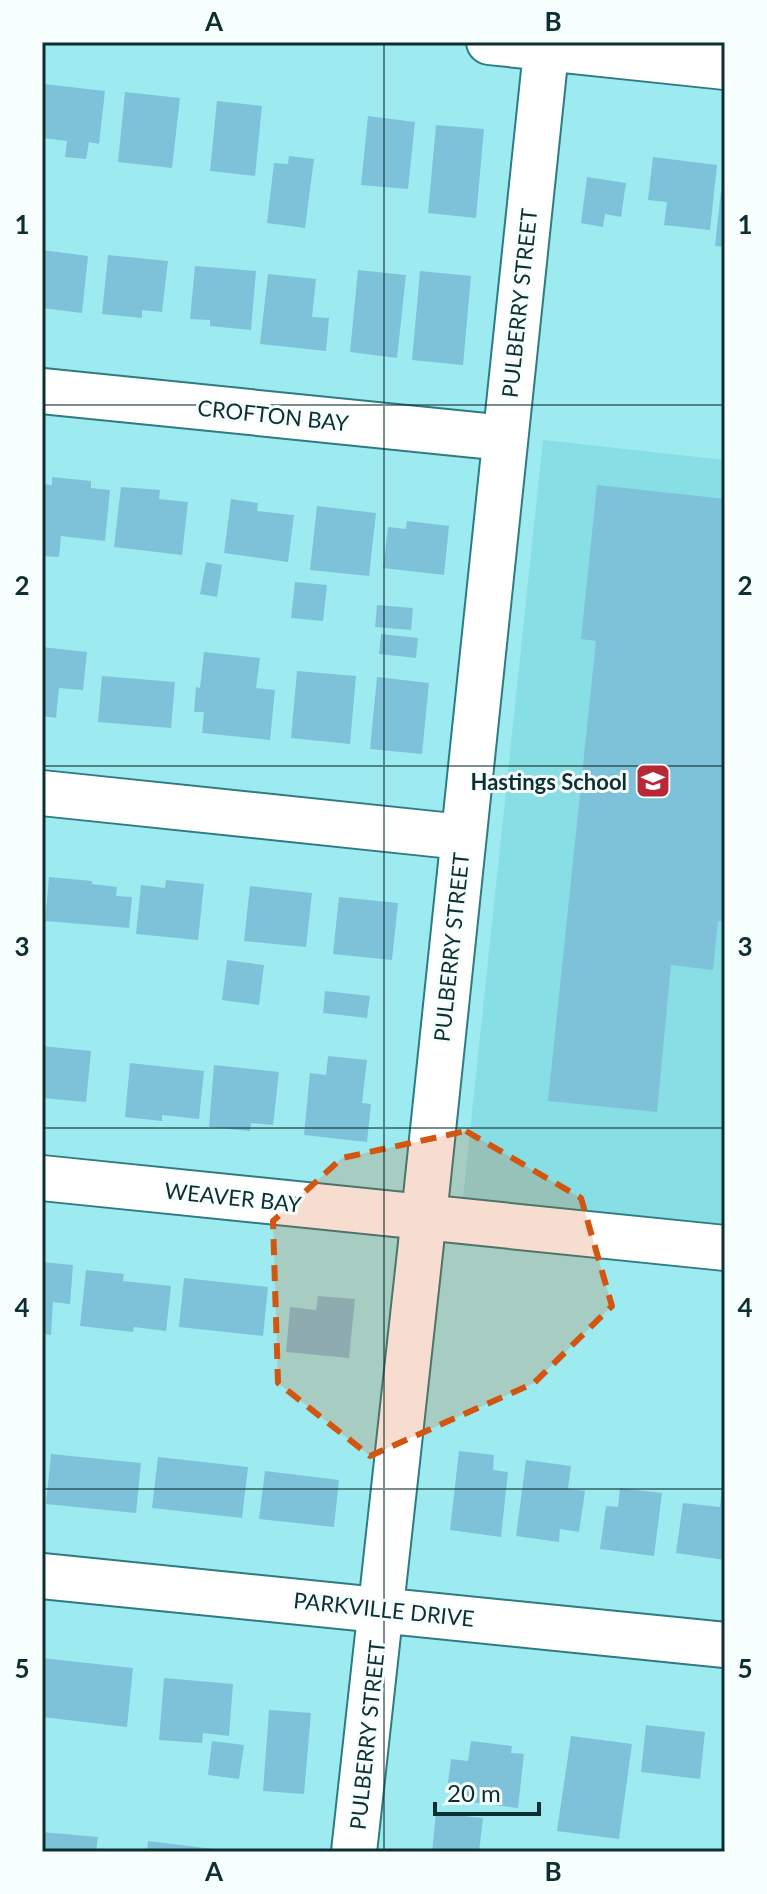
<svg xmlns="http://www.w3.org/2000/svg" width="767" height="1894" viewBox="0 0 767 1894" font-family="Lato,sans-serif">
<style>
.built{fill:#87dee5}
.building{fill:#7ec2d9}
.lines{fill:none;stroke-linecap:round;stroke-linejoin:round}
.minor-casing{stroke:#2c7c81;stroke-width:48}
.minor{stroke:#fff;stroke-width:44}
.marked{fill:#d25510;fill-opacity:0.2;stroke:#d25510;stroke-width:6;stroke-dasharray:16 10;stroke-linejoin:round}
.grid{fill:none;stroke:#0e2f31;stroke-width:2;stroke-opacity:0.55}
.labels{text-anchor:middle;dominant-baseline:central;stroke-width:6;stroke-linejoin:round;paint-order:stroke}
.street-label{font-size:22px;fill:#0e2f31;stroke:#f6fefe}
.poi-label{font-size:22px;font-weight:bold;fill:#0e2f31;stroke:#f6fefe;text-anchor:end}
.neatline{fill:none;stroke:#0e2f31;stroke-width:3}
.grid-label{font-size:26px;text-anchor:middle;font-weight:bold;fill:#0e2f31}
</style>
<rect width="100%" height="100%" fill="#9debf0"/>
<path class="built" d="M543,440L725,460V1226L463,1198Z"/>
<path class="building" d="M44,84L105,91L99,144L89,142L86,159L65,157L67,141L42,138Z
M125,92L180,98L172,168L118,162Z
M217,101L262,106L255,176L210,171Z
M368,116L415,122L408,189L361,185Z
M436,125L484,129L476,218L428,213Z
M289,156L314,159L305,228L267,223L274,163L288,164Z
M653,157L717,165L710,230L664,225L667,202L648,200Z
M587,177L626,183L621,217L605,214L603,227L581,223Z
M721,191L725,192V247L715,246Z
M42,250L88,256L82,313L42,308Z
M108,255L168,261L162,312L142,310V318L102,314Z
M195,266L256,271L251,330L210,326V320L190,319Z
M358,270L406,275L397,358L350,352Z
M420,271L471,276L463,365L412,360Z
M268,274L316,279L312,317L329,318L326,351L260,344Z
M52,477L91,481V488L110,490L105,541L61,536L59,557L42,556V484L52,485Z
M597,485L725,499V921H718L713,970L671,965L657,1112L548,1101L596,641L581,639Z
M121,487L160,490L159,499L188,502L182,555L114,547Z
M231,499L258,503L257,511L294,515L288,562L224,553Z
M317,506L376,513L369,576L310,570Z
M407,521L449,526L444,575L383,568L388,527L406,529Z
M206,562L222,565L217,597L200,594Z
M295,582L327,585L323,621L291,618Z
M377,605L413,608L411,630L375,627Z
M381,634L418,638L416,658L379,654Z
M42,647L87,652L83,690L59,688L56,718L42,716Z
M204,652L260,658L256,688L275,690L270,740L202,733L204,712H194L196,687L200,688Z
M297,671L356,676L350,744L291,738Z
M102,676L175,682L171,728L98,722Z
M377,677L429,683L422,754L370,749Z
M49,877L92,881V884L117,887L116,896L132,897L129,928L45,921Z
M166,880L204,884L198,940L136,934L141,885L165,888Z
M250,886L312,893L306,947L244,941Z
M339,897L398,903L392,960L333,954Z
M227,960L264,965L259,1005L222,1000Z
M325,991L370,996L367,1018L323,1013Z
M42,1046L91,1051L86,1102L42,1098Z
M328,1056L367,1060L362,1103L371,1104L367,1142L304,1135L310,1073L326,1075Z
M130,1063L204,1071L199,1119L162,1115V1121L125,1117Z
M214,1065L279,1072L273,1125L251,1123L250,1131L209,1127Z
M42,1262L73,1265L70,1304L53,1302L51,1335L42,1334Z
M86,1270L124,1274L123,1281L171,1286L166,1331L134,1327L133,1332L80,1326Z
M184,1278L268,1287L263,1336L179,1327Z
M318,1296L355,1299L349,1358L286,1352L290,1307L316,1310Z
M459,1451L494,1455L493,1470L508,1472L501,1537L450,1530Z
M51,1454L141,1463L136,1513L46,1504Z
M158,1457L248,1467L242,1518L152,1508Z
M526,1460L571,1466L568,1489L585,1491L579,1532L560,1529L559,1542L516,1536Z
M265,1471L339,1480L334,1527L259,1519Z
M722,1486H725V1560L676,1553L683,1503L720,1507Z
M620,1488L662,1493L654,1556L600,1549L606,1506L618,1507Z
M42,1658L133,1668L127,1727L42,1717Z
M164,1678L233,1684L229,1736L203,1733L202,1743L159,1740Z
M269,1710L311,1713L304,1794L263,1791Z
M646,1725L705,1732L700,1779L641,1772Z
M571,1736L632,1744L619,1839L557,1831Z
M212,1741L244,1745L239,1779L208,1775Z
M471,1741L512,1746L511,1753L524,1754L518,1808L461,1801L463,1785L448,1783L451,1759L468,1761Z
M436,1813L483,1818L479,1852H432Z
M42,1832L98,1837L96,1852H42Z
M148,1841L213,1849V1852H147Z"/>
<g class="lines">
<defs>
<path id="minor" d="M489,42L725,67
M42,391L505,438
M42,793L462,837
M42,1178L725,1248
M42,1576L725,1645
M354,1852L424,1216L547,42"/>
</defs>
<use href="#minor" class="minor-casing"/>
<use href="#minor" class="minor"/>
</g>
<path class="marked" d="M466,1131L581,1198L612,1306L534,1383L370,1456L278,1383L273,1221L342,1158Z"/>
<path class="grid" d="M384,42V1852M42,405H725M42,766H725M42,1128H725M42,1489H725"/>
<defs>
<symbol id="school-square" viewBox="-11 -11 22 22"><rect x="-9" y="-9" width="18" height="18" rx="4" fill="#b82735" stroke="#f6fefe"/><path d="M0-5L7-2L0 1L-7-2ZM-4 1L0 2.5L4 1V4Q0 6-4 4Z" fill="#fff"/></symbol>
</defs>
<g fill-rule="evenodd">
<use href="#school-square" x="633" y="761" width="40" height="40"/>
</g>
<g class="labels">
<g class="street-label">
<text transform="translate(519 303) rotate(-84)">PULBERRY STREET</text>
<text transform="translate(273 415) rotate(6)">CROFTON BAY</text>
<text transform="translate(451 947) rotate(-84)">PULBERRY STREET</text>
<text transform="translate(233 1197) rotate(6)">WEAVER BAY</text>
<text transform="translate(384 1609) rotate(6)">PARKVILLE DRIVE</text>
<text transform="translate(367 1735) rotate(-84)">PULBERRY STREET</text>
</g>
<g class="poi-label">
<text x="627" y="781">Hastings School</text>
</g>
</g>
<rect width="767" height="1894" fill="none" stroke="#f6fefe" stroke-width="88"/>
<path d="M435 1802v12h104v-12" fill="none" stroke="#0e2f31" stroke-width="4"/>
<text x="447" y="1802" font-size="24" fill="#0e2f31" stroke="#f6fefe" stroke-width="6" paint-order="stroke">20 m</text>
<rect x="44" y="44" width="679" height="1806" class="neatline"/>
<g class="grid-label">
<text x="214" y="31">A</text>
<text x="553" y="31">B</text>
<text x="22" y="234">1</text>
<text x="745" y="234">1</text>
<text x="22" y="595">2</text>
<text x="745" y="595">2</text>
<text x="22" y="956">3</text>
<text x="745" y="956">3</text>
<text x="22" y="1317">4</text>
<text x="745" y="1317">4</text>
<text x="22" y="1678">5</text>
<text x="745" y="1678">5</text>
<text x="214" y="1881">A</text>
<text x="553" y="1881">B</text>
</g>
</svg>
